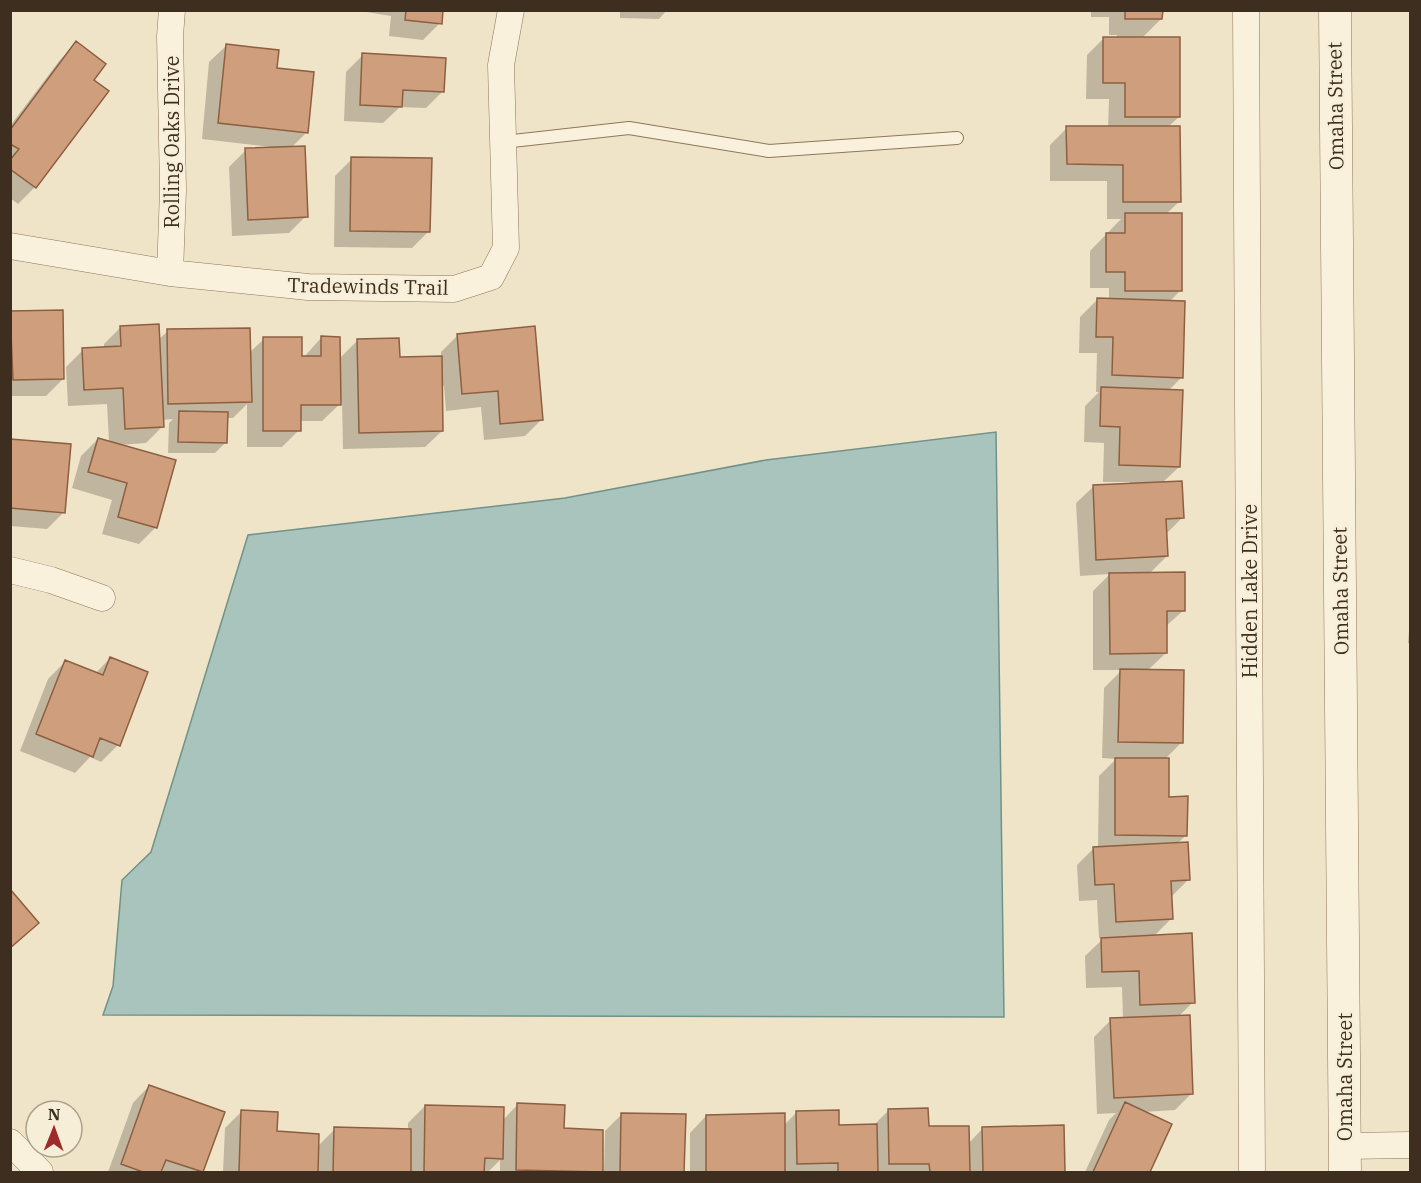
<svg xmlns="http://www.w3.org/2000/svg" width="1421" height="1183" viewBox="0 0 1421 1183" font-family="'IBM Plex Serif',serif">
<style>
.water{fill:#a9c4bc;stroke:#6f938a;stroke-width:1.5}
.shadow{fill:#0003}
.building{fill:#cf9f7d;stroke:#8d5f41;stroke-width:1.5}
.lines{fill:none;stroke-linecap:round;stroke-linejoin:round}
.service-casing{stroke:#8d765c;stroke-width:14}
.minor-casing{stroke:#8d765c;stroke-width:27}
.tertiary-casing{stroke:#8d765c;stroke-width:33}
.service{stroke:#faf1dc;stroke-width:12}
.minor{stroke:#faf1dc;stroke-width:26}
.tertiary{stroke:#faf1dc;stroke-width:32}
.labels{text-anchor:middle;dominant-baseline:central;stroke-width:4.5;stroke-linejoin:round;paint-order:stroke}
.street-label{font-size:20px;fill:#3d2e20;stroke:#f7eed8}
</style>
<rect width="100%" height="100%" fill="#f0e4c8"/>
<path class="water" d="M996,432L1004,1017L103,1015L113,986L122,880L151,852L248,535L565,498L766,460Z"/>
<path class="shadow" d="M354,10H441L440,23L423,40L389,36L391,16Z
M620,10H667L659,19L620,18Z
M1091,10H1161V19L1142,38L1179,117L1168,127L1179,202L1166,214L1181,290L1169,302L1182,377L1168,391L1179,467L1162,483L1182,518L1165,535L1167,556L1149,574L1184,610L1165,627L1166,653L1147,671L1181,743L1165,759L1168,798L1186,835L1177,844L1188,880L1171,897V919L1153,937L1193,1002L1178,1017L1192,1093L1175,1110L1143,1112L1170,1125L1148,1172H1085L1109,1120L1116,1113L1097,1114L1094,1037L1111,1020L1123,1019L1122,987L1086,988L1085,956L1104,938H1099L1097,900L1079,901L1077,865L1094,848H1098L1099,776L1116,759L1102,758L1104,688L1122,670H1093V591L1110,574L1080,576L1076,503L1093,487L1130,485V482H1103L1104,443L1084,442L1085,406L1099,392H1096L1097,353H1079L1080,317L1097,300H1109V288H1090V251L1121,219H1107V181H1050V145L1067,128H1108L1109,99H1086L1087,55L1104,38H1117V35H1109V17H1091Z
M76,43L35,187L18,204L10,198V126L60,60Z
M226,46L275,70L307,132L291,148L306,216L289,233L232,236L229,167L246,150L272,147L202,139L209,62Z
M363,55L443,91L426,108L400,107L383,123L344,121L346,72Z
M352,159L429,231L412,248L334,247L335,176Z
M10,312L63,379L46,396H10Z
M121,327L158,340L168,331L249,353L264,339L300,357H304L321,338L339,359L358,340L398,359L441,358V352L458,335L542,419L525,436L484,440L481,407L446,411L444,386H441L442,431L425,447L343,449L342,402L322,421H299V430L282,447H247V404L233,418H226V442L215,453H168L169,423L173,419L162,420V427L146,443L119,445L156,527L139,544L102,534L112,500L72,488L81,456L98,439L109,442L107,404L68,406L66,367L83,350L104,349V344Z
M10,440L64,512L47,529L10,526Z
M1410,619V644L1408,643Z
M110,658L118,745L101,762L90,757L75,773L20,751L48,679L65,662L95,674Z
M149,1086L223,1113L201,1172H108L133,1103Z
M518,1104L562,1130L602,1132L601,1172H500V1160L488,1172H223L225,1128L242,1111L275,1133L317,1147L335,1129L408,1130V1123L425,1106L503,1120Z
M889,1110L968,1144L983,1128L1062,1127L1063,1172H690V1133L706,1116L784,1125L796,1113L838,1126L874,1125Z
M622,1114L684,1115L683,1172H604L605,1131Z"/>
<path class="building" d="M406,10H443L442,24L405,20Z
M1125,10H1163L1162,19H1125Z
M1103,37H1180V117H1125V83H1103Z
M76,41L106,64L94,80L109,91L36,188L10,169V160L19,149L10,144V130Z
M226,44L279,50L277,68L314,72L308,133L218,123Z
M362,53L446,58L444,92L403,90L402,107L360,105Z
M1066,126H1180L1181,202H1123V165L1067,164Z
M305,146L308,217L248,220L245,148Z
M351,157L432,158L430,232L350,231Z
M1125,213H1182V291H1125V272H1106V233H1125Z
M1097,298L1185,301L1183,378L1112,375L1113,337H1096Z
M63,310L64,379L13,380L10,311Z
M159,324L164,427L125,429L123,388L84,390L82,348L121,346L120,326Z
M535,326L543,420L500,424L498,391L462,394L457,334Z
M250,328L252,402L168,404L167,329Z
M321,336L340,337L341,405H301V431H263V337H302V356H321Z
M399,338L400,357L442,356L443,431L359,433L357,339Z
M1101,387L1183,390L1180,467L1119,465L1120,427L1100,426Z
M179,411L228,412L227,443L178,442Z
M98,438L176,460L157,528L118,517L127,483L88,472Z
M10,439L71,444L65,513L10,508Z
M1182,481L1184,518L1166,519L1168,556L1096,560L1093,485Z
M1185,572V611H1167V653L1110,654L1109,573Z
M110,657L148,672L120,746L100,738L93,757L36,734L65,660L103,675Z
M1120,669L1184,670L1183,743L1118,742Z
M1115,758H1169V797L1188,796L1187,836L1115,835Z
M1188,842L1190,880L1171,881L1173,919L1116,922L1114,884L1095,885L1093,847Z
M10,889L39,923L10,948Z
M1192,933L1195,1003L1140,1005L1139,971L1102,972L1101,938Z
M1190,1015L1193,1094L1114,1098L1110,1018Z
M149,1085L225,1112L203,1172L166,1160L161,1172H143L121,1164Z
M1125,1102L1172,1124L1150,1172H1093Z
M517,1103L565,1105L564,1128L603,1130V1172L516,1170Z
M425,1105L504,1107L503,1159L485,1158L484,1172H424Z
M928,1108L929,1126H969L970,1172H930L929,1164H889L888,1109Z
M241,1110L278,1112L277,1131L319,1134L318,1172H239Z
M839,1110V1125L877,1124L878,1172H838V1163L797,1164L796,1111Z
M621,1113L686,1114L684,1172H620Z
M785,1113V1172H706V1115Z
M1064,1125L1065,1172H983L982,1127Z
M334,1127L411,1129V1172H333Z"/>
<g class="lines">
<defs>
<path id="service" d="M503,142L629,128L769,151L957,138"/>
<path id="minor" d="M1246,10L1252,1172
M10,246L170,273L308,287L454,289L491,277L506,248L501,65L511,10
M170,273L173,190L170,36L172,10
M10,570L51,580L102,598
M10,1142L40,1172
M1345,1146L1410,1145"/>
<path id="tertiary" d="M1335,10L1345,1172"/>
</defs>
<use href="#service" class="service-casing"/>
<use href="#minor" class="minor-casing"/>
<use href="#tertiary" class="tertiary-casing"/>
<use href="#service" class="service"/>
<use href="#minor" class="minor"/>
<use href="#tertiary" class="tertiary"/>
</g>
<g class="labels">
<g class="street-label">
<text transform="translate(1335 106) rotate(-91)">Omaha Street</text>
<text transform="translate(171 142) rotate(-90)">Rolling Oaks Drive</text>
<text transform="translate(368 286) rotate(1)">Tradewinds Trail</text>
<text transform="translate(1249 591) rotate(-90)">Hidden Lake Drive</text>
<text transform="translate(1340 591) rotate(-91)">Omaha Street</text>
<text transform="translate(1344 1077) rotate(-90)">Omaha Street</text>
</g>
</g>
<rect width="1421" height="1183" fill="none" stroke="#3d2e20" stroke-width="24"/>
<g transform="translate(54 1129) rotate(1)"><circle r="28" fill="#f7eed8" stroke="#ada18e" stroke-width="1.5"/>
<path d="M0-4.5L10 22L0 15L-10 22Z" fill="#9e2a2b"/>
<text y="-9" font-size="16" font-weight="bold" text-anchor="middle" fill="#3d2e20">N</text>
</g>
</svg>
